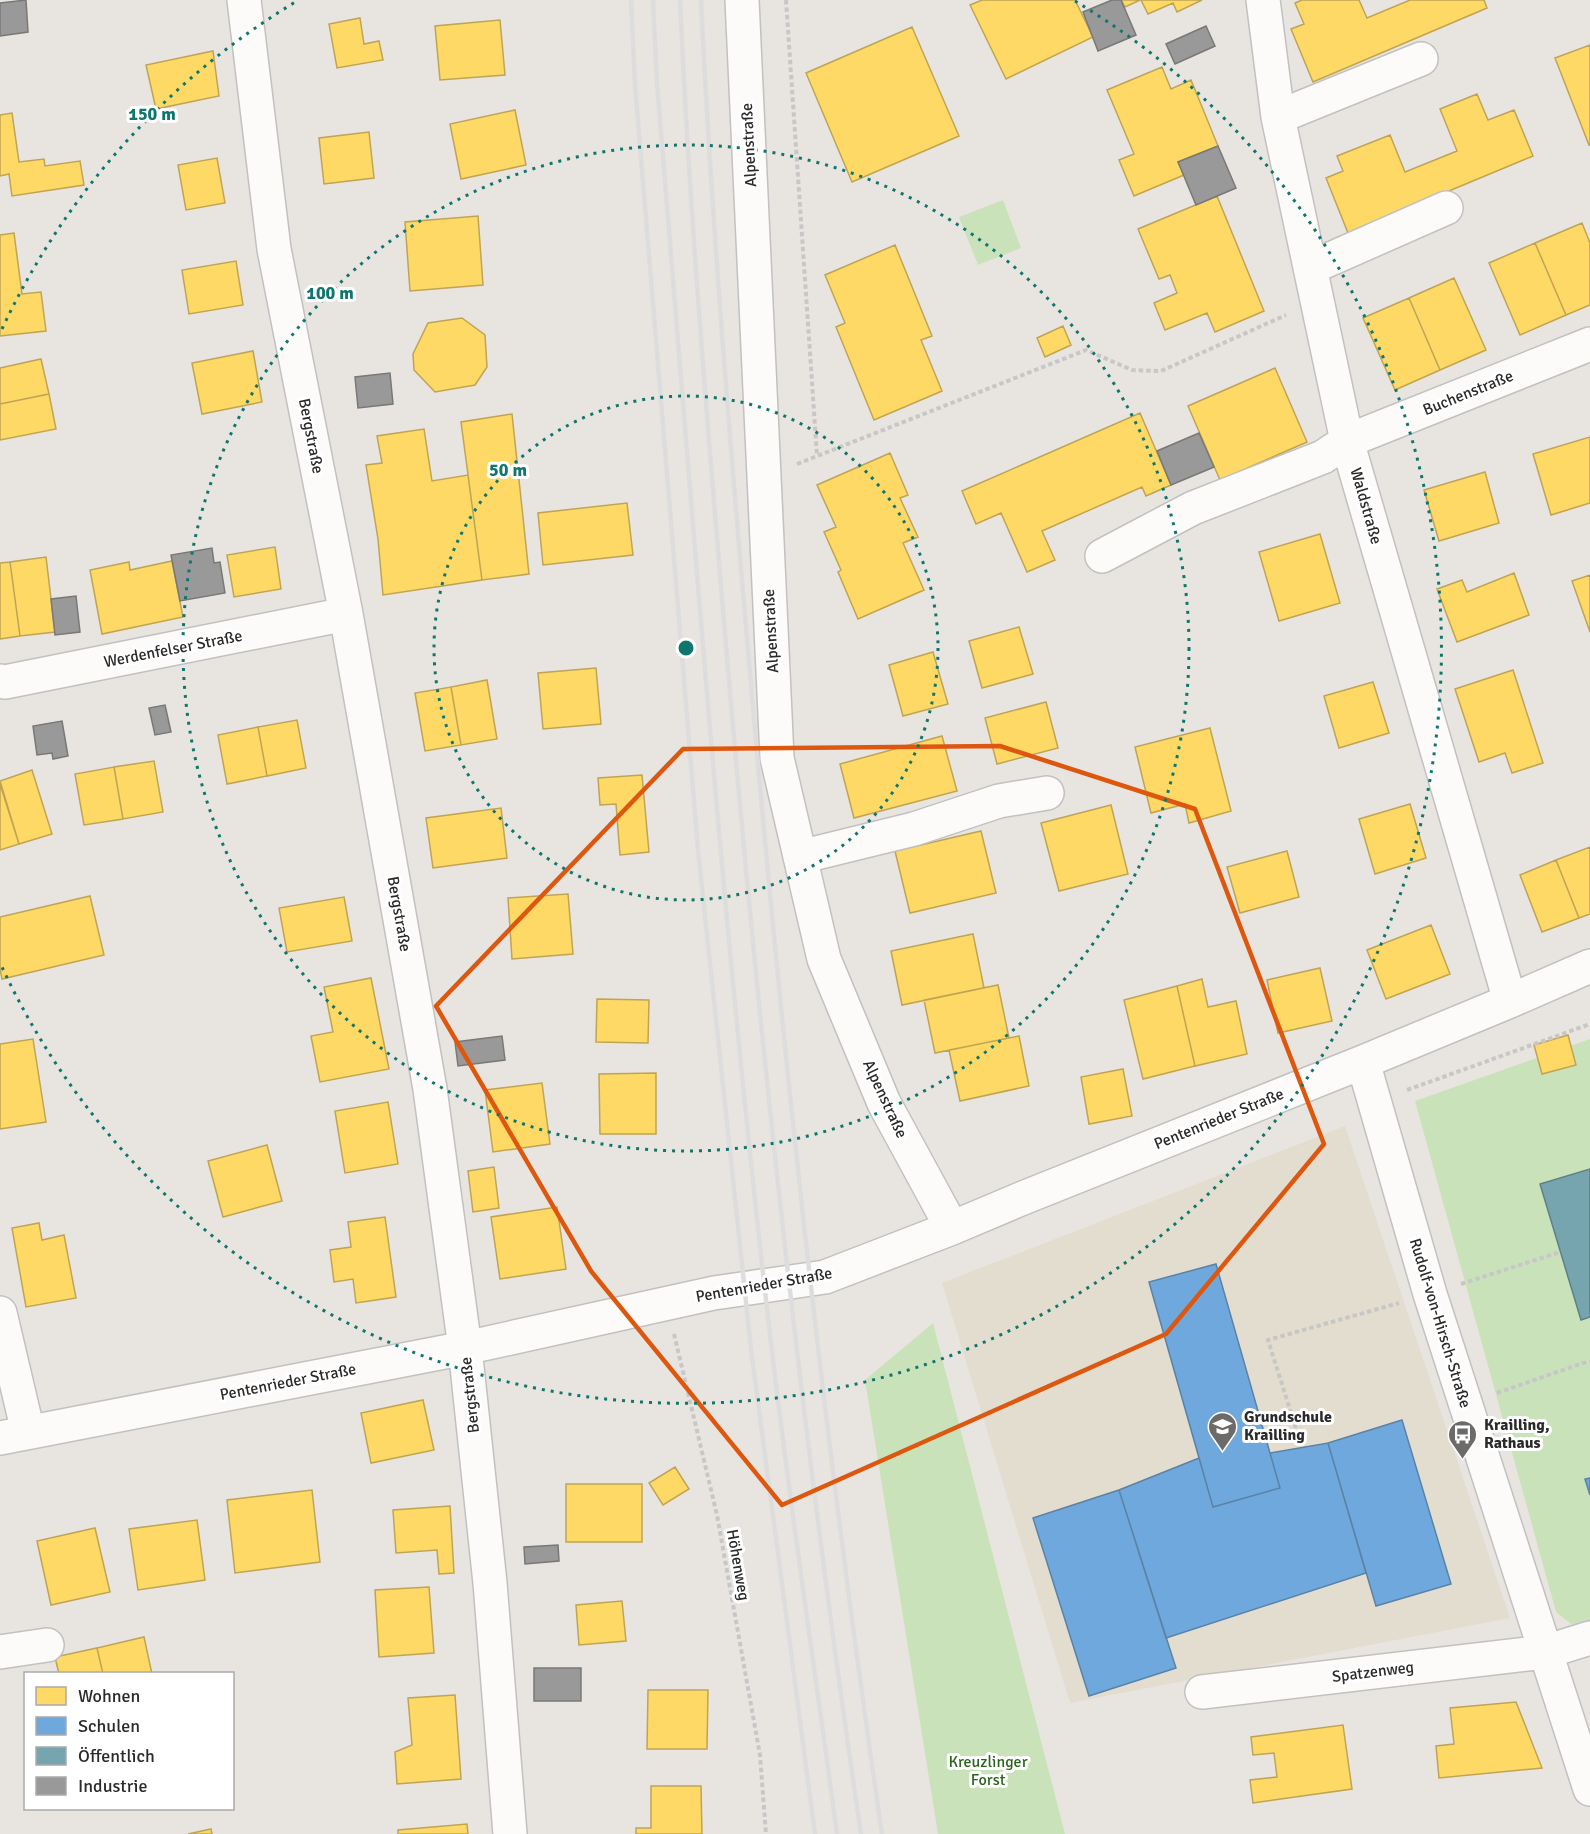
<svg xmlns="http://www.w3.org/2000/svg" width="1590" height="1834" viewBox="0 0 1590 1834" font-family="Signika,sans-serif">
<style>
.education{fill:#e3ddcf}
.green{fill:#cae2ba}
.homes{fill:#ffd966;stroke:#bfa454;stroke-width:1.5}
.schools{fill:#6fa8dc;stroke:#5a82a7;stroke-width:1.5}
.public{fill:#76a5af;stroke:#5f8087;stroke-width:1.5}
.industry{fill:#999;stroke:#787878;stroke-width:1.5}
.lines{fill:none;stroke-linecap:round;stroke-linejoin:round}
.minor-casing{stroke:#c2c1c1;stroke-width:36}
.path{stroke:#c8c7c7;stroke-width:4;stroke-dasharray:4.5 3;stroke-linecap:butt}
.minor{stroke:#fcfbfa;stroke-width:33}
.rail{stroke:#deddde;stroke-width:4.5}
.marked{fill:none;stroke:#de570e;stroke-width:4.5;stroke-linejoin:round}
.ring{fill:none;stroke:#0f766e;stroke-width:3;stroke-dasharray:3 6}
.labels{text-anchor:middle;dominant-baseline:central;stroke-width:6;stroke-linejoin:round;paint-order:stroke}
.street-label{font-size:16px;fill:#2a2a2a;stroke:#fff}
.poi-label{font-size:16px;font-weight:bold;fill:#2a2a2a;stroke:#fff;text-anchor:start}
.park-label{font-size:16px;fill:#29651d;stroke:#fff}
.centre{fill:#0f766e;stroke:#fff;stroke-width:3}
.ring-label{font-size:18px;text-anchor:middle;font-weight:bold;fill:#0f766e;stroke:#fff;stroke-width:6;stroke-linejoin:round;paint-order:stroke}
</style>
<rect width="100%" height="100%" fill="#e8e5e0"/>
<path class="education" d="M1345,1126L1510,1618L1070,1703L942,1283Z"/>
<path class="green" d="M1003,200L1021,248L978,265L959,217Z
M1590,1039V1622L1575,1627L1556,1612L1415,1101Z
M933,1323L1065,1834H938L865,1380Z"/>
<path class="homes" d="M982,0H1075L1093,37L1006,79L970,5Z
M1121,0H1140L1125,7Z
M1141,0H1202L1177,12L1173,3L1148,14Z
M1302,0H1359L1367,18L1410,0H1484L1487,8L1313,82L1291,29L1304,24L1295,3Z
M360,18L364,44L379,41L383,60L337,68L329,24Z
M500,20L505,75L440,80L435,26Z
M912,27L959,136L852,182L806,73Z
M1590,45V145H1589L1555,58Z
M213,51L219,96L156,109L146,65Z
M1162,67L1171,89L1191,80L1218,146L1178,162L1184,175L1134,196L1119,160L1134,154L1107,90Z
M1477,94L1488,120L1514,110L1533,156L1348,233L1326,178L1343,171L1337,156L1390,135L1405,172L1457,151L1440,109Z
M515,110L526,165L461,179L450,124Z
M12,113L19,162L44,159L45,166L80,161L84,185L12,196L9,174L0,176V115Z
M369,132L374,178L324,184L319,138Z
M217,158L225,203L186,210L178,165Z
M1217,196L1264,311L1215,332L1207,313L1165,330L1154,303L1177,293L1170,275L1159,279L1138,229Z
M478,216L483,285L410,291L405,222Z
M1582,223L1590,243V305L1566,315L1535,243Z
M14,233L22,294L41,292L46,331L0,336V235Z
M1535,243L1566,315L1520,335L1489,263Z
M895,245L932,336L921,340L942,391L874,420L836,327L845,323L825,275Z
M236,261L243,305L189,314L182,270Z
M1454,278L1486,350L1440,370L1409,298Z
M1409,298L1440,370L1395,390L1363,318Z
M462,318L485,335L487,367L475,385L435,392L414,370L413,354L428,323Z
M1063,326L1071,345L1045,357L1037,338Z
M253,351L262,402L202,414L192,363Z
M41,359L49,394L0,404V368Z
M1275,368L1307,442L1220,480L1188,406Z
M49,394L56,429L0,440V404Z
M1140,413L1171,485L1146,496L1142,487L1042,531L1055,560L1027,572L1001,513L976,524L962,491Z
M512,414L529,574L482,580L461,422Z
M424,429L432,481L468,475L482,580L383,595L378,539L366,465L382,463L377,436Z
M1590,437V503L1551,515L1533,454Z
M890,453L908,495L900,498L918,537L903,543L924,590L858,619L838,572L841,570L824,532L836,527L817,485Z
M1485,472L1499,523L1439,541L1424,490Z
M627,503L633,555L543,565L538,513Z
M1320,534L1340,603L1279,621L1259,552Z
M275,547L281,589L234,597L227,555Z
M46,557L55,632L20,636L10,562Z
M172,561L183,617L102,634L90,570L129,562L130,570Z
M10,562L20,636L0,639V563Z
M1514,573L1529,615L1457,642L1437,589L1462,580L1467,592Z
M1590,575V632L1572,581Z
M1019,627L1033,674L982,688L969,641Z
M933,652L948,704L903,716L889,665Z
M596,668L601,724L543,729L538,673Z
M1513,670L1543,763L1512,773L1505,753L1479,762L1455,689Z
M487,680L497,739L461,745L451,687Z
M1373,682L1389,733L1339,748L1324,696Z
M451,687L461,745L425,751L415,693Z
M1046,702L1058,748L997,764L985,718Z
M297,720L306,768L267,776L258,727Z
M258,727L267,776L227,784L218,735Z
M1210,728L1231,811L1189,823L1185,804L1151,813L1135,747Z
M942,736L957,791L854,818L840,764Z
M154,761L163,812L123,819L114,767Z
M114,767L123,819L84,825L75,774Z
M32,770L52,834L19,844L0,781Z
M642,775L649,852L620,855L616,804L600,805L598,778Z
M0,784L19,844L0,850Z
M1410,804L1426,858L1375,874L1359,819Z
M1111,805L1128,874L1059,891L1041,823Z
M501,808L507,858L433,868L426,818Z
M981,831L996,893L910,913L895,851Z
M1590,847V914L1579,918L1556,860Z
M1287,851L1299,897L1240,913L1227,867Z
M1556,860L1579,918L1542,932L1520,875Z
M568,894L573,954L512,959L508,898Z
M90,896L104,955L2,979L0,969V917Z
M344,897L352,941L287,952L279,908Z
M1431,925L1450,974L1386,999L1367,950Z
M973,934L984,988L902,1005L891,951Z
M1320,968L1332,1021L1278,1033L1267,980Z
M371,978L389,1069L320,1082L311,1036L333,1032L324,987Z
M1202,979L1208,1007L1236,1001L1247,1054L1195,1066L1177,986Z
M998,985L1009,1038L935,1053L924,1000Z
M1177,986L1195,1066L1143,1079L1124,1000Z
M597,999L649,1000L648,1043L596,1042Z
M1568,1035L1576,1065L1542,1074L1534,1045Z
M1019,1036L1029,1086L960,1101L949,1050Z
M33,1039L46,1122L0,1129V1044Z
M1123,1069L1132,1116L1089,1124L1081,1077Z
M656,1073V1134H600L599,1074Z
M542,1083L550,1144L493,1152L485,1090Z
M388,1102L398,1164L345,1173L335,1111Z
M267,1145L282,1201L223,1217L208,1161Z
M494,1167L499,1208L473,1212L468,1171Z
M557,1207L566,1269L500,1279L491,1217Z
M385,1217L396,1297L356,1303L353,1279L334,1282L330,1250L351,1247L348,1222Z
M39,1223L42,1240L64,1235L76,1298L26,1307L12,1228Z
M423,1400L434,1450L371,1463L361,1413Z
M675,1467L689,1489L663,1505L649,1483Z
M566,1484H642V1542H566Z
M312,1490L320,1562L235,1573L227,1500Z
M450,1506L454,1573L439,1574L437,1550L396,1553L393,1510Z
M197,1520L205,1580L138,1590L129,1529Z
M95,1528L110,1592L51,1605L37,1541Z
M429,1587L434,1653L379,1657L375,1590Z
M622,1601L626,1641L579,1645L576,1605Z
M144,1637L152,1674H103L97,1648Z
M97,1648L103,1674H59L55,1657Z
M648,1690H708L707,1749H647Z
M455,1695L461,1779L397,1784L395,1752L412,1745L408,1698Z
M1516,1702L1542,1768L1439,1778L1436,1746L1454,1744L1450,1708Z
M1343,1725L1352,1789L1253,1803L1250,1780L1277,1777L1274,1753L1253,1755L1251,1737Z
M651,1786H701L702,1834H636V1828H651Z
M467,1824L468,1834H398V1830Z
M211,1829L212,1834H188Z"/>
<path class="schools" d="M1216,1264L1280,1488L1213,1507L1149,1282Z
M1402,1420L1451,1584L1376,1606L1328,1443Z
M1328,1443L1366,1573L1166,1638L1119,1490L1199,1458L1213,1507L1280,1488L1270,1453Z
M1590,1478V1495L1585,1479Z
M1119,1490L1176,1668L1089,1696L1033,1518Z"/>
<path class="public" d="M1590,1169V1317L1581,1320L1540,1184Z"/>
<path class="industry" d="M26,0L28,32L0,36V3Z
M1112,0H1121L1136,35L1098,51L1083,12Z
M1206,26L1215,46L1175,64L1166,44Z
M1218,146L1236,188L1196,205L1178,162Z
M390,373L393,404L358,408L355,377Z
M1199,433L1214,467L1171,485L1157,451Z
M212,548L214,563L220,562L225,593L180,601L171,555Z
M76,596L80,632L55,635L51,599Z
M165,705L171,732L155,735L149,708Z
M62,721L68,756L53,759L52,753L37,755L33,726Z
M502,1036L505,1060L458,1066L455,1042Z
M558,1545L559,1561L525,1564L524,1547Z
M534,1668H581V1701H534Z"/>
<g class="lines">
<defs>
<path id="minor" d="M244,0L274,249L346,614L430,1089L465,1348L490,1583L510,1834
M742,0L777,758L824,959L884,1103L952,1228
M1263,0L1278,117L1347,441L1510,1001
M1278,117L1421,59
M1310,268L1446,208
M1102,556L1193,508L1323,457L1347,441L1590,344
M0,681L5,682L346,614
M800,857L914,829L999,801L1047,793
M1363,1062L1430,1294L1590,1789
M0,1313L28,1432
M0,1438L465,1348L714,1293L825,1277L952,1228L1023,1198L1363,1062L1510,1001L1590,966
M0,1652L47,1645
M1202,1692L1545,1652L1590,1638"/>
</defs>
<use href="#minor" class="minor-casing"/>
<path class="path" d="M786,0L817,456
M797,464L1086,350L1132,370L1161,371L1286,315
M1407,1090L1590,1024
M1461,1284L1560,1252
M674,1334L717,1515L760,1755L766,1834
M1497,1393L1583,1363L1590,1362
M1298,1435L1268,1340L1399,1303"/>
<use href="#minor" class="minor"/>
<path class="rail" d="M631,0L635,85L698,850L751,1349L815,1834
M653,0L657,84C692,504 722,925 771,1343C790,1507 815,1670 837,1834
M680,0C689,203 706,407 723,610C757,1019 801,1428 861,1834
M701,0C712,228 731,456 751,684C784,1068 826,1452 882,1834"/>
</g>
<path class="marked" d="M1000,746L1195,809L1324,1144L1166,1334L782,1505L591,1271L436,1006L683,749Z"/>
<g class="ring">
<circle cx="686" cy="648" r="252"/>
<circle cx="686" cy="648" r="503"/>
<path d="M2 329A755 755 0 0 1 297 1M1075 1A755 755 0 1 1 2 967"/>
</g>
<defs>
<symbol id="school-pin" viewBox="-11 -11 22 30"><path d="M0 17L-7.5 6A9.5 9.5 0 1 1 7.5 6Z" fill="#6c6b6a" stroke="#fff"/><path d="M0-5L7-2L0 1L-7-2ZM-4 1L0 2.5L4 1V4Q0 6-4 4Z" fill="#fff"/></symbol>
<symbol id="bus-pin" viewBox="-11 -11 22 30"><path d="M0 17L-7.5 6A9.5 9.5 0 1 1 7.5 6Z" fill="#6c6b6a" stroke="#fff"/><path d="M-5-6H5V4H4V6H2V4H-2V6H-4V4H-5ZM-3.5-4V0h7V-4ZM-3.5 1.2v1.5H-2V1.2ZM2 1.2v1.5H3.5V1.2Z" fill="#fff"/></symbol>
</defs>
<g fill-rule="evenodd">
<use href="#school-pin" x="1206" y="1410" width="33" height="45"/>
<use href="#bus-pin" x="1446" y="1418" width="33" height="45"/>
</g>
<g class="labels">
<g class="street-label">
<text transform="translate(749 145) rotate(-93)">Alpenstraße</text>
<text transform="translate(1468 393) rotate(-22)">Buchenstraße</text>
<text transform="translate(311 436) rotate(79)">Bergstraße</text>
<text transform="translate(1366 506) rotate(74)">Waldstraße</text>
<text transform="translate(771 631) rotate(-93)">Alpenstraße</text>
<text transform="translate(173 649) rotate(-11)">Werdenfelser Straße</text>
<text transform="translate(399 914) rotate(80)">Bergstraße</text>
<text transform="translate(885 1099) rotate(65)">Alpenstraße</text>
<text transform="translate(1219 1119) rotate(-22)">Pentenrieder Straße</text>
<text transform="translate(764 1285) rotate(-10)">Pentenrieder Straße</text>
<text transform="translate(1440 1323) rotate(73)">Rudolf-von-Hirsch-Straße</text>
<text transform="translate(288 1382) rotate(-11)">Pentenrieder Straße</text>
<text transform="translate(470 1395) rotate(-96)">Bergstraße</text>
<text transform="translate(738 1565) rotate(80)">Höhenweg</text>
<text transform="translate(1373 1672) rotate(-7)">Spatzenweg</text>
</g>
<g class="poi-label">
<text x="1244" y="1417">Grundschule<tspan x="1244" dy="18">Krailling</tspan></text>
<text x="1484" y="1425">Krailling,<tspan x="1484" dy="18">Rathaus</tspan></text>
</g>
<g class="park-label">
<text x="988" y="1762">Kreuzlinger<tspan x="988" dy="18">Forst</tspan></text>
</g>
</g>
<circle cx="686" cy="648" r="9" class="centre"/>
<g class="ring-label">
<text x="152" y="120">150 m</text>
<text x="330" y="299">100 m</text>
<text x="508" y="476">50 m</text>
</g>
<rect x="24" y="1672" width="210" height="138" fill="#ffffff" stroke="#aaaaaa" stroke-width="1.5"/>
<rect x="36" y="1687" width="30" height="18" fill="#ffd966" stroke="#aaaaaa" stroke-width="1.5"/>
<text x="78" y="1702" font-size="18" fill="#2a2a2a">Wohnen</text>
<rect x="36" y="1717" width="30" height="18" fill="#6fa8dc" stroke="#aaaaaa" stroke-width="1.5"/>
<text x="78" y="1732" font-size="18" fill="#2a2a2a">Schulen</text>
<rect x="36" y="1747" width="30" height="18" fill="#76a5af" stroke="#aaaaaa" stroke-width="1.5"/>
<text x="78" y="1762" font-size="18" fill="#2a2a2a">Öffentlich</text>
<rect x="36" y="1777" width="30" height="18" fill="#999999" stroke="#aaaaaa" stroke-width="1.5"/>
<text x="78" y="1792" font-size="18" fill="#2a2a2a">Industrie</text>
</svg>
